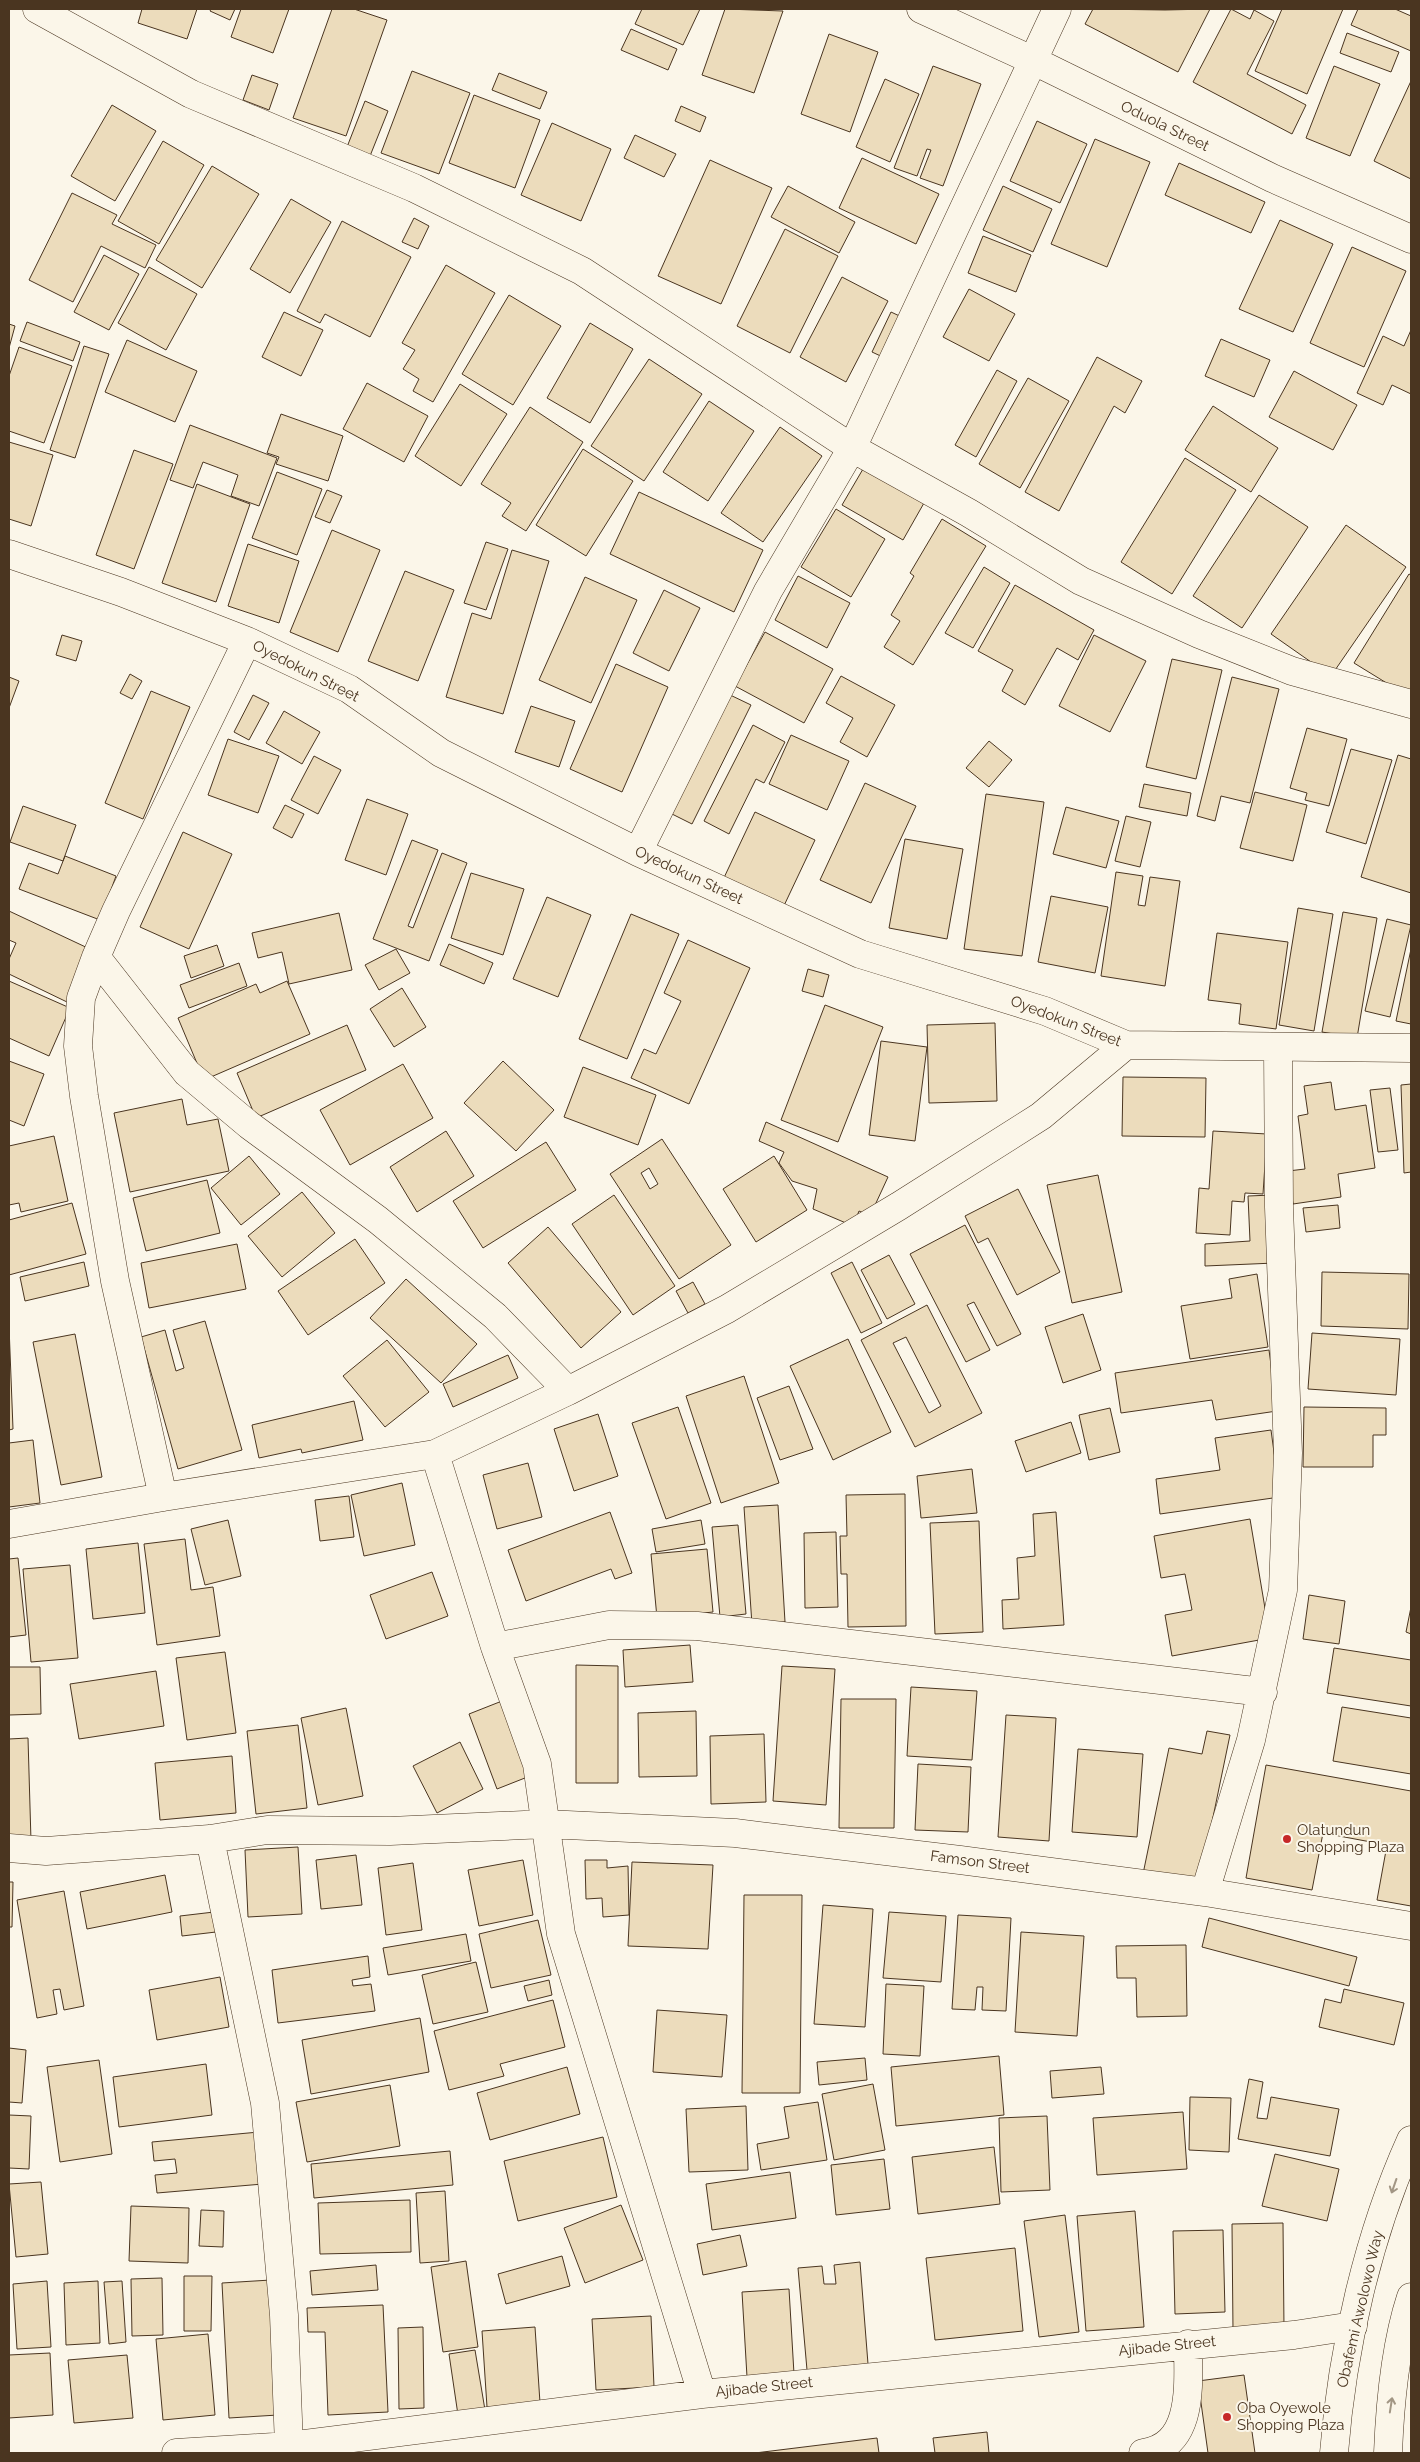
<svg xmlns="http://www.w3.org/2000/svg" width="1420" height="2462" viewBox="0 0 1420 2462" font-family="Raleway,sans-serif">
<style>
.building{fill:#ecdcbc;stroke:#4a3520;fill-rule:evenodd}
.lines{fill:none;stroke-linecap:round;stroke-linejoin:round}
.minor-casing{stroke:#4a3520;stroke-width:29}
.major-casing{stroke:#4a3520;stroke-width:29}
.minor{stroke:#fbf6e9;stroke-width:28}
.major{stroke:#fbf6e9;stroke-width:28}
.oneway{stroke:#a29684}
.poi-dot{fill:#c62828;stroke:#fbf6e9;stroke-width:2}
.labels{text-anchor:middle;dominant-baseline:central;stroke-width:4;stroke-linejoin:round;paint-order:stroke}
.street-label{font-size:15px;fill:#4a3520;stroke:#fbf6e9}
.poi-label{font-size:15px;fill:#4a3520;stroke:#fbf6e9;text-anchor:start}
</style>
<rect width="100%" height="100%" fill="#fbf6e9"/>
<path class="building" d="M142,9H197L187,39L138,23Z
M211,9H235L230,20L210,11Z
M241,9H289L273,53L231,37Z
M332,9H354L387,20L346,136L293,118Z
M642,9H700L683,45L635,24Z
M725,9L783,11L754,93L702,75Z
M1093,9L1165,10L1210,9L1178,72L1085,24Z
M1231,9L1250,19L1254,10L1274,21L1247,74L1306,105L1292,134L1193,82Z
M1282,9H1343L1307,94L1255,71Z
M1358,9H1395L1411,16V51L1351,25Z
M631,29L677,49L668,70L621,50Z
M1347,33L1399,52L1391,72L1340,53Z
M829,34L878,52L850,132L801,114Z
M933,66L981,84L943,186L920,178L931,150L927,149L917,176L894,168Z
M1334,66L1380,84L1350,156L1306,138Z
M412,71L470,93L439,174L381,153Z
M499,73L547,92L540,109L492,90Z
M252,75L278,84L269,110L243,100Z
M885,79L919,94L890,162L856,147Z
M1411,81V179L1374,161Z
M474,95L540,120L515,188L449,163Z
M365,101L388,111L370,156L347,147Z
M112,105L156,131L115,201L71,176Z
M681,106L706,117L700,132L675,121Z
M1037,121L1087,144L1060,203L1010,181Z
M552,123L611,149L581,221L521,195Z
M635,135L676,154L664,177L624,158Z
M1095,139L1150,162L1107,267L1051,244Z
M163,141L204,165L159,244L118,221Z
M862,158L939,194L916,244L839,208Z
M710,160L772,188L721,304L658,276Z
M1179,163L1265,202L1251,233L1165,195Z
M212,166L259,194L202,288L156,260Z
M788,186L855,222L839,253L771,217Z
M1003,186L1052,209L1033,252L983,230Z
M72,193L117,215L112,224L156,245L145,268L101,246L73,302L29,280Z
M291,199L331,222L290,293L250,269Z
M414,218L429,226L418,249L402,242Z
M1280,220L1333,244L1293,332L1239,309Z
M342,221L411,257L370,337L325,314L320,323L297,311Z
M785,229L838,256L790,353L737,326Z
M983,236L1031,255L1016,292L968,273Z
M1352,247L1406,271L1364,367L1310,343Z
M104,255L139,274L109,330L74,312Z
M446,265L495,293L433,402L413,391L419,379L403,369L415,350L402,343Z
M149,267L197,294L166,350L118,323Z
M842,277L888,301L846,382L800,357Z
M969,289L1015,314L989,361L943,337Z
M509,295L561,326L513,405L462,374Z
M284,312L323,330L301,376L262,357Z
M891,312L906,319L887,359L872,352Z
M27,322L80,342L73,361L20,341Z
M590,323L633,349L590,423L547,398Z
M9,324L15,326L9,348Z
M1411,330V394L1392,385L1383,405L1357,393L1383,336L1404,346Z
M1221,339L1270,360L1254,397L1205,376Z
M127,340L197,371L175,422L105,392Z
M84,346L109,354L75,458L50,450Z
M19,347L72,366L44,443L9,431V376Z
M1097,357L1142,381L1125,413L1114,406L1059,511L1025,492Z
M649,359L702,394L644,481L591,446Z
M997,370L1017,381L976,457L955,445Z
M1294,371L1357,405L1333,450L1269,417Z
M1028,378L1069,401L1020,488L979,464Z
M367,383L428,416L404,462L343,429Z
M460,384L507,414L461,486L415,456Z
M709,401L754,431L708,501L663,472Z
M1213,406L1278,448L1251,492L1185,450Z
M530,407L583,442L526,531L502,516L511,503L481,484Z
M281,414L343,436L328,481L276,464L279,457L267,453Z
M190,425L277,458L259,506L231,496L238,475L203,462L193,488L170,480Z
M780,427L822,456L763,542L721,513Z
M9,442L53,455L31,526L9,519Z
M583,449L633,481L586,556L536,525Z
M134,450L173,464L134,569L96,555Z
M1185,458L1236,490L1172,594L1121,562Z
M863,469L924,503L903,540L842,505Z
M277,472L322,489L297,555L252,538Z
M197,484L250,504L216,602L162,583Z
M327,490L342,496L330,523L315,517Z
M639,492L763,550L734,612L610,554Z
M1259,495L1308,527L1242,628L1193,596Z
M836,509L885,539L851,597L801,567Z
M942,519L986,546L913,665L884,647L900,621L891,615L914,576L910,573Z
M1346,525L1406,567L1331,676L1271,634Z
M332,530L380,550L338,652L290,632Z
M486,542L508,549L486,610L464,603Z
M248,544L299,561L279,623L228,606Z
M512,550L549,561L503,714L446,697L472,613L491,619Z
M984,567L1010,583L973,648L945,633Z
M405,571L454,590L418,681L368,661Z
M1409,574L1411,575V698L1354,663Z
M798,576L850,603L827,648L775,620Z
M585,577L637,600L591,703L539,680Z
M1015,585L1094,630L1078,660L1057,648L1025,705L1002,691L1013,670L978,651Z
M664,590L700,608L669,671L633,653Z
M765,632L833,669L804,723L735,686Z
M62,635L82,641L76,661L56,655Z
M1094,635L1146,661L1110,732L1059,706Z
M1172,659L1222,670L1196,779L1146,767Z
M616,664L668,687L622,792L570,769Z
M130,674L142,681L132,699L120,693Z
M841,676L895,705L867,757L840,742L853,718L826,703Z
M9,677L19,681L9,708Z
M1232,677L1279,689L1250,803L1221,796L1215,821L1197,816Z
M151,691L190,707L143,819L105,803Z
M726,693L751,705L692,824L668,812Z
M253,695L269,703L249,740L234,732Z
M531,706L575,721L559,767L515,752Z
M284,711L320,732L302,764L266,743Z
M753,725L785,742L764,783L756,779L729,834L704,821Z
M1307,728L1347,739L1329,806L1305,800L1307,793L1290,788Z
M791,735L849,761L827,810L769,784Z
M228,739L279,756L258,813L208,795Z
M989,741L1012,760L989,787L966,768Z
M1351,749L1392,760L1366,844L1326,832Z
M1398,755L1411,759V893L1361,877Z
M314,756L341,770L318,814L291,800Z
M865,783L916,806L871,903L820,880Z
M1144,784L1191,793L1187,816L1139,807Z
M1255,792L1307,805L1293,861L1240,848Z
M986,794L1044,802L1022,956L964,949Z
M367,799L408,814L386,875L345,860Z
M285,805L304,814L292,838L273,828Z
M23,806L76,825L63,861L10,842Z
M1066,807L1119,821L1106,868L1053,854Z
M755,812L815,840L781,912L721,884Z
M1126,816L1151,822L1140,867L1115,861Z
M183,832L232,854L189,949L140,927Z
M905,839L963,849L947,939L889,928Z
M412,840L438,850L408,926L413,928L442,853L467,863L429,961L373,939Z
M65,856L116,876L100,920L19,889L29,863L58,874Z
M1116,872L1143,876L1138,905L1145,906L1150,877L1180,881L1165,986L1101,976Z
M471,873L524,889L503,955L451,938Z
M1051,896L1108,907L1095,973L1038,962Z
M547,897L591,915L558,997L513,979Z
M1298,908L1333,914L1314,1031L1279,1025Z
M9,911L92,950L67,1002L9,974V959L16,943L9,940Z
M1343,912L1377,918L1357,1038L1322,1032Z
M339,913L352,970L289,984L282,952L258,958L252,933Z
M631,914L679,934L627,1059L579,1039Z
M1387,919L1411,925L1390,1017L1365,1011Z
M1217,933L1288,942L1276,1029L1239,1024L1241,1004L1208,1000Z
M688,940L750,968L689,1104L631,1078L644,1049L656,1054L681,1001L664,993Z
M449,944L493,963L484,984L440,965Z
M217,945L224,966L191,978L184,956Z
M396,949L410,973L379,990L365,965Z
M1411,949V1024L1396,1021Z
M239,963L247,986L189,1008L180,985Z
M808,969L829,975L823,997L802,991Z
M9,981L70,1008L49,1056L9,1038Z
M287,981L310,1034L204,1080L178,1018L256,984L260,993Z
M402,988L426,1027L394,1047L370,1009Z
M825,1005L883,1027L838,1142L781,1120Z
M995,1023L997,1101L929,1103L927,1025Z
M347,1025L366,1070L256,1118L237,1073Z
M881,1041L927,1047L915,1141L869,1135Z
M9,1061L44,1074L24,1126L9,1120Z
M503,1061L554,1110L516,1151L464,1103Z
M403,1064L433,1118L350,1165L320,1110Z
M583,1067L656,1095L638,1145L564,1117Z
M1123,1077L1206,1078L1205,1137L1122,1136Z
M1331,1082L1335,1110L1366,1105L1375,1168L1338,1174L1341,1197L1293,1204L1288,1171L1305,1169L1298,1116L1308,1114L1304,1086Z
M1411,1084V1172L1404,1173L1401,1085Z
M1390,1088L1398,1150L1378,1152L1370,1090Z
M182,1099L187,1125L218,1119L229,1171L130,1192L114,1113Z
M766,1122L888,1177L870,1216L859,1211L853,1226L813,1209L817,1189L792,1181L779,1163L784,1152L759,1141Z
M446,1131L474,1176L417,1212L390,1167Z
M1213,1131L1267,1134L1263,1194L1245,1193L1244,1202L1232,1201L1230,1235L1196,1233L1199,1188L1209,1189Z
M54,1136L68,1201L21,1212L19,1203L9,1205V1146Z
M662,1139L731,1245L679,1279L610,1174ZM649,1168L658,1184L650,1189L641,1173Z
M546,1142L576,1190L483,1248L453,1201Z
M249,1156L280,1194L241,1225L211,1188Z
M774,1156L807,1210L756,1242L723,1189Z
M1098,1175L1122,1292L1072,1303L1047,1185Z
M207,1180L220,1233L146,1251L133,1198Z
M1018,1189L1060,1272L1017,1295L988,1238L978,1243L965,1216Z
M302,1192L335,1233L282,1277L248,1236Z
M614,1195L675,1286L633,1315L572,1224Z
M1272,1195L1275,1263L1205,1266V1244L1250,1241L1248,1196Z
M72,1203L86,1254L9,1275V1220Z
M1338,1205L1340,1228L1306,1232L1303,1208Z
M965,1225L1021,1334L997,1346L974,1302L967,1305L990,1350L966,1362L910,1254Z
M548,1227L621,1312L581,1348L508,1263Z
M355,1239L385,1283L308,1335L278,1291Z
M237,1244L246,1289L149,1308L141,1263Z
M889,1255L915,1304L887,1319L861,1270Z
M84,1262L89,1286L25,1301L20,1277Z
M852,1262L882,1323L861,1333L831,1273Z
M1322,1272L1409,1274L1408,1329L1321,1326Z
M1257,1274L1268,1347L1190,1359L1181,1306L1232,1298L1229,1279Z
M406,1279L477,1344L441,1383L370,1318Z
M693,1282L705,1304L688,1313L676,1291Z
M927,1305L982,1413L915,1447L861,1340ZM906,1337L941,1406L929,1413L893,1343Z
M1083,1314L1101,1370L1063,1383L1045,1327Z
M205,1321L242,1450L178,1469L141,1337L165,1330L176,1371L184,1368L173,1330Z
M9,1326L13,1429L9,1430Z
M1312,1333L1400,1339L1396,1395L1308,1389Z
M75,1334L102,1477L61,1485L33,1342Z
M848,1339L891,1432L833,1460L790,1366Z
M387,1340L429,1392L385,1427L343,1376Z
M1269,1350L1277,1411L1216,1420L1212,1400L1121,1413L1115,1373Z
M508,1355L518,1378L453,1407L443,1384Z
M744,1376L779,1483L721,1503L686,1396Z
M789,1386L813,1449L780,1460L757,1398Z
M354,1401L363,1440L302,1453L301,1449L259,1458L252,1425Z
M678,1407L711,1503L666,1519L632,1423Z
M1304,1407L1386,1408V1435H1373V1467H1303Z
M1110,1408L1120,1452L1089,1460L1079,1415Z
M598,1414L618,1476L574,1491L554,1429Z
M1071,1422L1081,1453L1026,1472L1015,1441Z
M1271,1430L1280,1497L1160,1514L1156,1479L1220,1470L1215,1438Z
M33,1440L40,1503L9,1507V1443Z
M528,1463L542,1517L497,1529L483,1475Z
M972,1469L977,1513L921,1518L917,1476Z
M402,1483L415,1545L364,1556L351,1495Z
M905,1494L906,1626L848,1627L847,1574H841L840,1536H847L846,1495Z
M349,1496L354,1537L320,1541L315,1500Z
M778,1505L785,1622L752,1625L744,1507Z
M610,1512L632,1573L615,1579L611,1569L526,1601L508,1550Z
M1056,1512L1064,1625L1003,1629L1002,1600L1019,1599L1017,1558L1035,1556L1033,1514Z
M1250,1519L1270,1638L1172,1656L1165,1615L1192,1610L1185,1574L1161,1578L1154,1536Z
M228,1520L241,1576L205,1585L191,1529Z
M701,1520L705,1544L656,1552L652,1529Z
M979,1521L983,1632L935,1634L930,1523Z
M738,1525L746,1614L720,1617L712,1527Z
M836,1532L838,1607L805,1608L804,1533Z
M185,1539L191,1590L213,1587L220,1636L157,1645L144,1544Z
M138,1543L145,1613L93,1619L86,1549Z
M707,1549L713,1612L657,1618L651,1554Z
M18,1558L26,1635L9,1637V1559Z
M70,1565L78,1658L31,1662L23,1569Z
M432,1572L448,1616L386,1639L370,1595Z
M1309,1595L1345,1601L1339,1644L1303,1639Z
M1411,1607V1634L1406,1632Z
M690,1645L693,1682L625,1687L623,1650Z
M1334,1648L1411,1660V1706L1327,1693Z
M225,1652L236,1733L187,1740L176,1658Z
M576,1665L618,1666V1783H576Z
M782,1666L835,1669L826,1805L773,1801Z
M9,1667H40L41,1714L9,1715Z
M156,1671L164,1726L79,1739L70,1684Z
M911,1687L977,1691L972,1760L907,1756Z
M841,1699H896L894,1828H839Z
M502,1701L530,1776L497,1789L469,1714Z
M1342,1707L1411,1718V1774L1333,1761Z
M346,1708L363,1796L318,1805L301,1718Z
M696,1711L697,1776L639,1777L638,1713Z
M1006,1715L1056,1718L1049,1841L998,1837Z
M298,1725L307,1808L256,1814L247,1731Z
M1207,1731L1230,1735L1199,1885L1143,1874L1169,1748L1202,1754Z
M764,1734L766,1802L711,1804L710,1736Z
M28,1738L31,1841L9,1842V1739Z
M460,1742L483,1789L437,1813L413,1766Z
M1078,1749L1143,1754L1137,1837L1072,1832Z
M232,1756L236,1813L160,1820L155,1763Z
M918,1764L971,1767L968,1832L915,1830Z
M1266,1765L1411,1791V1906L1377,1900L1387,1845L1323,1833L1312,1890L1246,1878Z
M298,1847L302,1914L248,1917L245,1850Z
M356,1855L362,1905L321,1909L316,1860Z
M523,1860L533,1915L479,1926L468,1870Z
M585,1860H607V1868L628,1866L629,1915L603,1917L602,1898L586,1899Z
M632,1862L713,1865L708,1949L628,1946Z
M413,1863L422,1930L386,1935L378,1868Z
M165,1875L172,1912L87,1929L80,1892Z
M9,1882H13L12,1927H9Z
M64,1891L84,2006L64,2010L60,1989L53,1990L57,2014L37,2018L17,1900Z
M744,1895H802L800,2093H742Z
M823,1905L873,1909L865,2027L814,2024Z
M214,1912L216,1932L182,1936L180,1916Z
M889,1912L946,1916L941,1982L883,1978Z
M958,1915L1011,1918L1006,2011L982,2010L983,1987H977L975,2010L952,2009Z
M1209,1918L1357,1957L1349,1986L1202,1947Z
M538,1920L551,1975L491,1988L479,1934Z
M1021,1932L1084,1936L1077,2036L1015,2032Z
M466,1934L471,1961L388,1975L383,1948Z
M1186,1945L1187,2016L1137,2017L1136,1978H1117L1116,1946Z
M368,1956L370,1977L352,1980L353,1986L371,1984L375,2011L278,2023L272,1970Z
M476,1962L488,2012L433,2024L422,1975Z
M220,1977L229,2027L157,2040L149,1990Z
M549,1980L552,1995L528,2001L524,1986Z
M886,1984L924,1986L920,2056L883,2054Z
M1344,1989L1404,2003L1394,2045L1319,2027L1325,1999L1341,2003Z
M553,2000L565,2047L500,2064L504,2076L449,2090L434,2031Z
M657,2010L727,2015L722,2077L653,2072Z
M420,2018L429,2072L311,2094L302,2040Z
M9,2048L26,2050L22,2103L9,2102Z
M999,2056L1004,2115L896,2126L891,2067Z
M865,2058L867,2080L819,2085L817,2062Z
M99,2060L112,2154L60,2162L47,2067Z
M206,2064L212,2115L119,2127L113,2077Z
M567,2067L580,2114L490,2140L477,2093Z
M1101,2067L1104,2094L1052,2098L1050,2071Z
M1249,2079L1263,2082L1257,2118L1267,2119L1271,2097L1339,2109L1330,2156L1238,2139Z
M873,2084L885,2150L834,2160L822,2094Z
M390,2085L400,2146L307,2162L296,2102Z
M1190,2097L1231,2098L1229,2152L1189,2150Z
M818,2102L827,2160L761,2170L757,2144L789,2138L784,2107Z
M746,2106L748,2170L689,2172L686,2109Z
M1183,2112L1187,2169L1097,2175L1093,2118Z
M9,2115L31,2116L29,2169L9,2168Z
M1047,2116L1050,2190L1001,2192L999,2118Z
M259,2132L263,2184L157,2193L155,2175L177,2173L175,2159L154,2161L152,2142Z
M603,2137L617,2197L518,2221L504,2161Z
M994,2147L1000,2204L918,2214L912,2157Z
M450,2151L453,2185L314,2198L311,2164Z
M1275,2154L1339,2169L1327,2221L1262,2206Z
M884,2159L890,2209L836,2215L831,2165Z
M790,2172L796,2218L712,2230L706,2184Z
M41,2182L48,2254L16,2257L9,2184Z
M445,2191L449,2261L420,2263L416,2193Z
M410,2200L411,2252L320,2254L318,2203Z
M621,2205L643,2260L585,2283L564,2228Z
M131,2206L189,2208L188,2263L129,2261Z
M201,2210L224,2211L223,2247L199,2246Z
M1135,2211L1144,2327L1086,2331L1077,2216Z
M1065,2215L1079,2332L1039,2337L1024,2221Z
M1283,2223L1284,2329L1233,2331L1232,2224Z
M1223,2230L1225,2312L1175,2314L1173,2231Z
M740,2235L747,2266L703,2275L697,2244Z
M1015,2248L1023,2331L935,2340L926,2258Z
M562,2256L570,2286L506,2304L498,2274Z
M466,2261L478,2347L443,2352L431,2267Z
M860,2262L868,2364L807,2370L798,2268L822,2266L824,2284H836L834,2265Z
M376,2265L378,2290L312,2295L310,2271Z
M184,2276H212L211,2331H184Z
M162,2278L163,2335L132,2336L131,2279Z
M271,2280L278,2415L229,2418L222,2283Z
M47,2281L51,2347L17,2349L13,2284Z
M98,2281L100,2343L66,2345L64,2283Z
M122,2281L126,2342L109,2344L104,2282Z
M789,2289L794,2374L747,2377L742,2292Z
M383,2305L388,2412L328,2415L325,2332H308L307,2308Z
M651,2316L654,2387L596,2390L592,2319Z
M423,2327L424,2408L399,2409L398,2328Z
M535,2327L540,2403L487,2407L482,2331Z
M208,2334L215,2415L163,2420L156,2339Z
M475,2350L485,2410L458,2415L449,2354Z
M50,2353L53,2415L9,2418V2355Z
M127,2355L133,2418L74,2423L68,2360Z
M1244,2375L1255,2453H1208L1198,2381Z
M987,2432L989,2453H935L933,2438Z
M877,2438L879,2453H755Z"/>
<g class="lines">
<defs>
<path id="minor" d="M37,9L191,94L414,188L582,271L852,448L969,513L1081,581L1199,634L1292,671L1411,704
M921,9L1034,61L1272,178L1411,239
M9,554L121,592L247,641L349,689L441,753L638,852L860,954L1045,1011L1126,1045L1411,1048
M638,852L768,591L852,448L1057,9
M96,957L187,1073L249,1125L378,1220L495,1316L568,1391
M435,1454L495,1647L537,1764L561,1934L702,2394
M163,1497L115,1281L84,1096L78,1046L81,998L96,957L116,911L247,641
M9,1524L163,1497L435,1454L568,1391L727,1309L899,1206L1041,1116L1126,1045
M495,1647L609,1625L697,1626L1263,1692
M210,1839L265,2103L284,2315L289,2446
M9,1848L46,1851L210,1839L267,1830L390,1831L546,1824L735,1833L960,1860L1205,1892L1411,1926
M1205,1892L1251,1740L1283,1590L1288,1453L1279,1207L1278,1047
M176,2453L289,2446L702,2394L1294,2335L1353,2326
M1143,2453C1195,2446 1188,2383 1188,2344"/>
<path id="major" d="M1334,2453C1342,2350 1368,2235 1411,2140
M1388,2453C1390,2402 1395,2346 1411,2297"/>
</defs>
<use href="#minor" class="minor-casing"/>
<use href="#major" class="major-casing"/>
<use href="#minor" class="minor"/>
<use href="#major" class="major"/>
</g>
<defs><path id="oneway-shaft" d="M-6 0H5M1.5-3L5.5 0L1.5 3" fill="none" stroke-width="1.6" stroke-linecap="round" stroke-linejoin="round" transform="scale(1.25)"/></defs>
<g class="oneway">
<use href="#oneway-shaft" transform="translate(1394 2186) rotate(109)"/>
<use href="#oneway-shaft" transform="translate(1391 2405) rotate(-81)"/>
</g>
<g class="poi-dot">
<circle cx="1287" cy="1839" r="5"/>
<circle cx="1227" cy="2417" r="5"/>
</g>
<g class="labels">
<g class="street-label">
<text transform="translate(1165 126) rotate(26)">Oduola Street</text>
<text transform="translate(306 671) rotate(27)">Oyedokun Street</text>
<text transform="translate(689 875) rotate(25)">Oyedokun Street</text>
<text transform="translate(1066 1021) rotate(21)">Oyedokun Street</text>
<text transform="translate(980 1862) rotate(7)">Famson Street</text>
<text transform="translate(1360 2309) rotate(-77)">Obafemi Awolowo Way</text>
<text transform="translate(1167 2346) rotate(-6)">Ajibade Street</text>
<text transform="translate(764 2387) rotate(-6)">Ajibade Street</text>
</g>
<g class="poi-label">
<text x="1297" y="1830">Olatundun<tspan x="1297" dy="17">Shopping Plaza</tspan></text>
<text x="1237" y="2408">Oba Oyewole<tspan x="1237" dy="17">Shopping Plaza</tspan></text>
</g>
</g>
<rect width="1420" height="2462" fill="none" stroke="#4a3520" stroke-width="20"/>
</svg>
